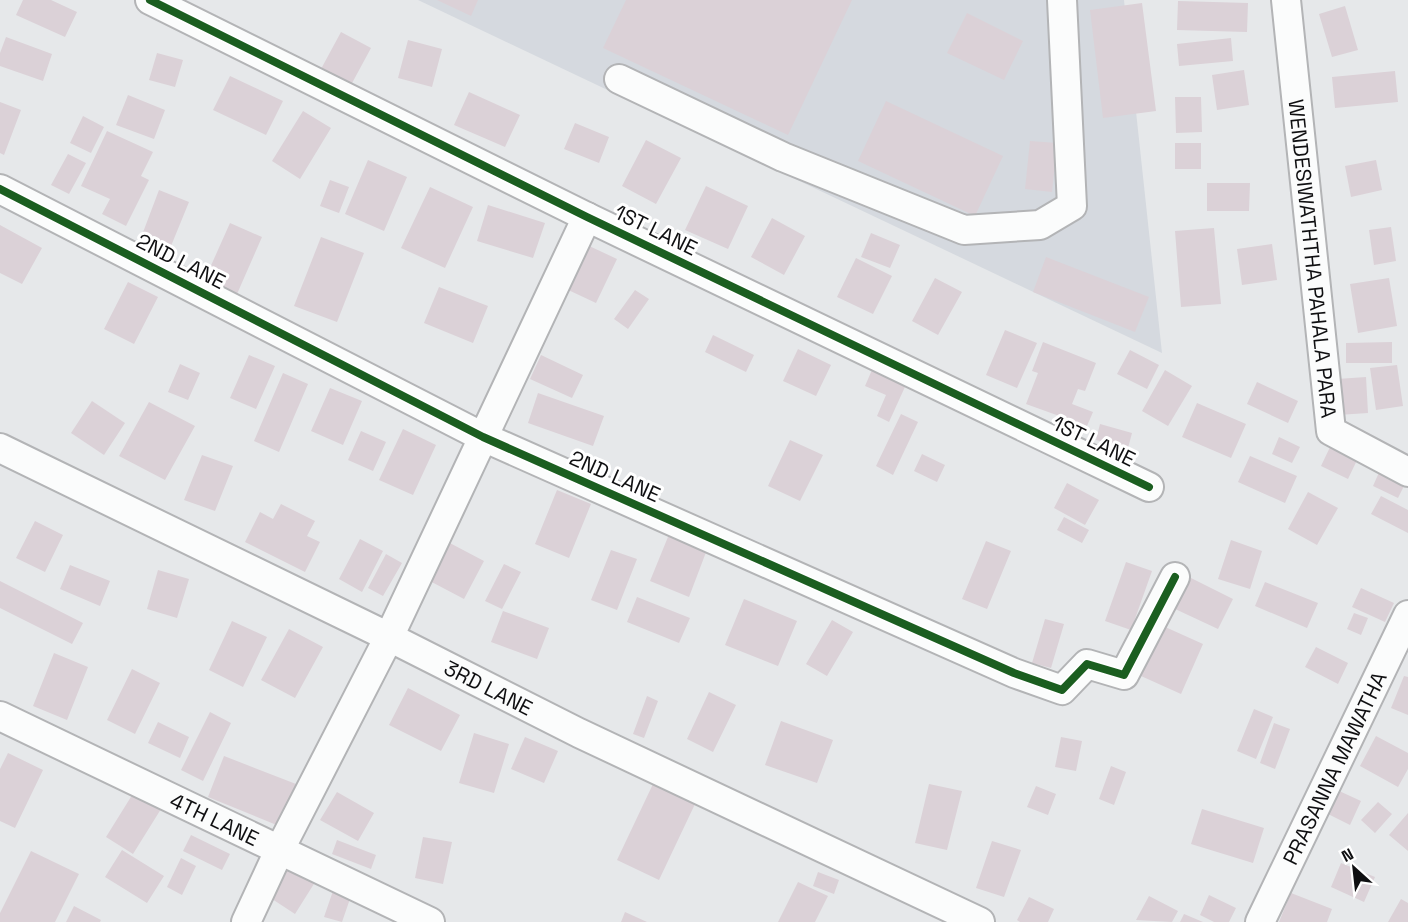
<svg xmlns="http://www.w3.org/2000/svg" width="1408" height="922" viewBox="0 0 1408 922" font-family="'Space Grotesk',sans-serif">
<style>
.built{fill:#d5d9df}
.building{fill:#dbd1d7}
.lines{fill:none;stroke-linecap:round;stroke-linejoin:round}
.minor-casing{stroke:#b3b4b6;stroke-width:32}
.minor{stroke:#fbfcfc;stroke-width:28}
.cycleway-casing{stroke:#fff;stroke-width:11}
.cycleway{stroke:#1b5e20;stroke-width:8}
.labels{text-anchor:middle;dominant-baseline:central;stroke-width:6;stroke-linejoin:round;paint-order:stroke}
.street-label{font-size:21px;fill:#0f0f11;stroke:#fff}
</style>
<rect width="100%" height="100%" fill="#e6e8ea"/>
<path class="built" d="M418,0H1124L1162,353Z"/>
<path class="building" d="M23,0H51L77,12L65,37L16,15Z
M437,0H478L471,16Z
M626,0H852L788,135L603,48Z
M1178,1L1248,3L1247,32L1177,30Z
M1142,3L1156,111L1103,118L1090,10Z
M1345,6L1358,50L1332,57L1319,14Z
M967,13L1023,41L1004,80L947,53Z
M341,32L371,48L351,85L321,69Z
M6,37L52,54L43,81L0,66V53Z
M1231,38L1233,61L1179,66L1177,44Z
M408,40L442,49L432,87L398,78Z
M157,53L183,60L175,87L149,80Z
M1244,70L1249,105L1217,110L1212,75Z
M1395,71L1398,102L1335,108L1332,77Z
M230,76L283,101L266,135L213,110Z
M469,92L520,115L505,147L454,125Z
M128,95L165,110L154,139L116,125Z
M1175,97H1201L1202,132L1176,133Z
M886,101L1003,156L975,216L858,161Z
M0,102L21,110L4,155L0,153Z
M303,111L331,128L300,179L272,161Z
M83,116L104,127L91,153L70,143Z
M575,123L609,137L599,163L564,149Z
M107,131L153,152L141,176L149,180L126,226L102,214L110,199L81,186Z
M646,140L681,158L656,204L622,186Z
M1030,141L1057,143L1052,192L1025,189Z
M1175,143H1201V169H1175Z
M68,154L86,163L69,194L51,185Z
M368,160L407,177L384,231L345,214Z
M1376,160L1382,190L1351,197L1345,166Z
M330,180L349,187L339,213L320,206Z
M1207,183H1250L1249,211H1207Z
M706,186L748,206L728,249L685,230Z
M430,187L473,207L445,268L401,248Z
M159,190L189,202L171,246L142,235Z
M488,205L545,223L533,258L477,241Z
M772,218L805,236L784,275L751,257Z
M230,223L262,237L237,294L205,279Z
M0,225L42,248L22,284L0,273Z
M1391,227L1396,261L1374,265L1369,230Z
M1214,228L1221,304L1181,307L1175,231Z
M871,233L900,245L890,268L861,257Z
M321,237L364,253L337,322L294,306Z
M585,244L617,259L596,303L564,288Z
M1272,244L1277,280L1242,285L1237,249Z
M1046,257L1149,297L1135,332L1033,292Z
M856,258L892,276L873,314L837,297Z
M935,278L962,292L938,335L912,321Z
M1389,278L1397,326L1358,333L1350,284Z
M128,282L158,297L134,344L104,329Z
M439,287L488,306L473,343L424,323Z
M635,290L649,299L628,329L614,319Z
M1005,330L1037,343L1017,388L986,375Z
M713,335L754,355L746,372L705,352Z
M1043,342L1096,363L1085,391L1078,389L1072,404L1093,412L1087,426L1026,404L1038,373L1032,371Z
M1392,342V363H1346V343Z
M798,349L831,365L816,396L783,381Z
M1130,350L1159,365L1147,389L1117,374Z
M249,355L275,366L256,409L230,398Z
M541,355L583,375L572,398L530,379Z
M875,363L909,378L889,422L877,416L886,395L865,386Z
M180,364L200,373L188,400L168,392Z
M1397,365L1403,406L1376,410L1370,368Z
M1165,370L1192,386L1168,426L1142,411Z
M283,373L308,384L279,452L254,441Z
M1366,377L1368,413L1338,415L1337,379Z
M1257,382L1298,401L1288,423L1247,404Z
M330,388L362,401L343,445L311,431Z
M538,393L604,416L593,446L528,423Z
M92,401L125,423L104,455L71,433Z
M149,402L195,426L165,480L119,456Z
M1197,403L1246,424L1231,458L1182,437Z
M901,414L918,422L893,475L876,466Z
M1100,424L1132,433L1128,448L1096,440Z
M403,429L436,445L413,495L379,480Z
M361,431L386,442L373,471L348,460Z
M1279,437L1300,447L1292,463L1272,454Z
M790,440L823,455L800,501L768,486Z
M1332,443L1359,456L1348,479L1321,466Z
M922,454L945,465L937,482L914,471Z
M202,455L233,466L215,511L184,500Z
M1250,456L1297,476L1285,503L1238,482Z
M1381,468L1407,480L1398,498L1373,486Z
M1067,483L1099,500L1085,525L1054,508Z
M557,490L591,504L569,558L535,544Z
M1308,492L1338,508L1317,545L1288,529Z
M1381,496L1408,510V533L1371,514Z
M281,504L315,521L307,536L320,542L305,572L245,542L260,512L273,519Z
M1064,517L1089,530L1082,543L1057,530Z
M35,521L63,535L45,572L16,558Z
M670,532L708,547L689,597L650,581Z
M360,539L383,551L362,592L339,579Z
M1231,540L1262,551L1250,589L1218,579Z
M446,541L484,561L464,599L426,579Z
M986,541L1011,551L987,609L962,599Z
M611,550L637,559L617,610L591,600Z
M386,554L402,563L383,596L368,588Z
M1126,562L1152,571L1131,630L1105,621Z
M504,564L521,572L502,609L485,601Z
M70,565L110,581L100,606L60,589Z
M158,570L189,579L177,618L147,609Z
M1189,577L1233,599L1218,629L1173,608Z
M0,581L83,623L72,644L0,608Z
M1265,582L1318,603L1307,628L1255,606Z
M1361,588L1394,603L1385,622L1352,607Z
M637,597L690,618L679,643L627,622Z
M744,599L797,621L778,666L725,645Z
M503,611L549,628L537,659L491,642Z
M1354,613L1368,618L1361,635L1347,629Z
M1045,619L1064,624L1051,668L1032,663Z
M832,620L853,632L827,676L806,664Z
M232,621L267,637L243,687L209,670Z
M1163,626L1203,644L1181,694L1141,676Z
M289,629L323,647L295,698L261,680Z
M1316,647L1348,663L1338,684L1305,667Z
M54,653L88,667L67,720L33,706Z
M132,669L160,683L135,734L107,720Z
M1404,676L1408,677V715L1391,708Z
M408,688L460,715L441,751L389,725Z
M709,692L736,705L713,752L687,739Z
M647,696L658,701L644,738L633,734Z
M1254,709L1273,717L1256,759L1237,751Z
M210,712L231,723L203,781L181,770Z
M781,721L833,740L817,783L765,765Z
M158,722L189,737L180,758L148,743Z
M1274,723L1290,729L1275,769L1260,763Z
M474,733L509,744L494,793L459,783Z
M1376,736L1408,753V769L1398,787L1360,766Z
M525,737L558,751L544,783L511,769Z
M1061,737L1082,741L1076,771L1055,767Z
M8,753L43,770L15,828L0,821V769Z
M224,756L296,784L279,826L208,797Z
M1111,766L1126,772L1114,805L1099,799Z
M653,784L695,804L659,880L617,860Z
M929,784L962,791L947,850L915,843Z
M1036,786L1056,794L1048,815L1027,807Z
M1337,790L1361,801L1350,825L1326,813Z
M134,792L161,809L133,854L106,837Z
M337,792L374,813L358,841L320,820Z
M1378,802L1392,814L1375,833L1361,820Z
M1202,809L1264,828L1253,863L1191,844Z
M1408,813V851L1389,835Z
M191,835L230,854L222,870L183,851Z
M423,837L452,842L443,884L415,878Z
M337,840L376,855L371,869L332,854Z
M992,841L1021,850L1004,897L976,888Z
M122,850L164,876L147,903L105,877Z
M31,851L79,874L55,922H0V913Z
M181,858L196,866L182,895L167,887Z
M291,863L317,879L295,914L269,897Z
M1341,863L1375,877L1364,902L1331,887Z
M818,872L839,880L834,894L813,886Z
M798,882L828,896L815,922H778Z
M334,888L352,893L342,922L324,917Z
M1291,893L1332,909L1327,922H1279Z
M1209,895L1236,908L1229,922H1214L1200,915Z
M1149,896L1178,911L1172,922L1136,920Z
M1029,897L1054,909L1048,922H1020L1017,920Z
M1401,899L1408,903V922H1388Z
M74,906L101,920L100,922H66Z
M625,912L647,922H621Z
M1184,914L1203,922H1180Z"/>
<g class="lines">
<defs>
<g id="minor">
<path d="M150,0L587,217L1149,487"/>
<path id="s1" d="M1286,0L1331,431L1408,472"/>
<path d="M619,79L783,157L964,230L1040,225L1072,206L1062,0"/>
<path d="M0,189L483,437L1014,673L1062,690L1087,664L1124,675L1175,577"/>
<path id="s2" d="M0,448L389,637L579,733L980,922"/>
<path id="s3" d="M0,716L430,922"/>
<path d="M246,922L279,851L389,637L587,217"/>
<path id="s4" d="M1260,922L1408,615"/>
</g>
</defs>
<use href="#minor" class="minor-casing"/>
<use href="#minor" class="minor"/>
<defs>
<path id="cycleway" d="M150,0L587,217L1149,487
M0,189L483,437L1014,673L1062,690L1087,664L1124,675L1175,577"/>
</defs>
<use href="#cycleway" class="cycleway-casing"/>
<use href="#cycleway" class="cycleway"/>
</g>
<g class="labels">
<g class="street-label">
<text transform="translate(656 230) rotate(26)">1ST LANE</text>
<text stroke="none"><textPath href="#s1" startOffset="260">WENDESIWATHTHA PAHALA PARA</textPath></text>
<text transform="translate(181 261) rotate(27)">2ND LANE</text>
<text transform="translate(1094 441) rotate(26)">1ST LANE</text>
<text transform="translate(615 476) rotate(24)">2ND LANE</text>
<text stroke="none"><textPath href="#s2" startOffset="544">3RD LANE</textPath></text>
<text stroke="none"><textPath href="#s4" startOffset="171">PRASANNA MAWATHA</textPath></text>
<text stroke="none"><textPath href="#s3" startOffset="238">4TH LANE</textPath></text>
</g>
</g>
<g transform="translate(1354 868) rotate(333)" stroke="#ffffff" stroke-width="4.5" paint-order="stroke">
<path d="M0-4.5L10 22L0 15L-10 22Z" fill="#0f0f11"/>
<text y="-9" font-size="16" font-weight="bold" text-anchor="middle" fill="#0f0f11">N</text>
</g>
</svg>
